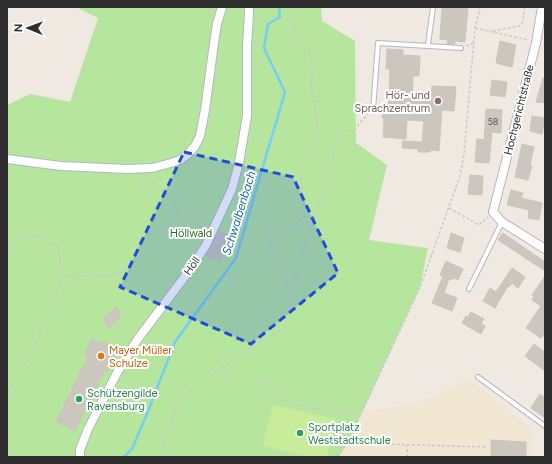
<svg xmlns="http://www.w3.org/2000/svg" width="552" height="464" viewBox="0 0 552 464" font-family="Figtree,sans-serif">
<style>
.education{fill:#f0e6d1}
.green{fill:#b6e59e}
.pitch{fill:#c9ec9a}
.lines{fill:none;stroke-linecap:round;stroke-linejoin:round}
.stream{stroke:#75cff0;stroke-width:2.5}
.building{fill:#cbc7bf;stroke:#cbc5ba}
.lane-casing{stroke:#b4b7c1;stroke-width:6}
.street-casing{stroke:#b4b7c1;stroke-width:10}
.path{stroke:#c9c9c9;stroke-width:1.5;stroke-dasharray:3 2;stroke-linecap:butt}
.lane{stroke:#fff;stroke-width:4}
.street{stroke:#fff;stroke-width:8}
.marked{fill:#1d4ed8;fill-opacity:0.2;stroke:#1d4ed8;stroke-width:3;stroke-dasharray:8 5;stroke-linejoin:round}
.education-dot{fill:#8d6e63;stroke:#fff;stroke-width:1.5}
.food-dot{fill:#e8710a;stroke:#fff;stroke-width:1.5}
.leisure-dot{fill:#2e9e5b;stroke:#fff;stroke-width:1.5}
.labels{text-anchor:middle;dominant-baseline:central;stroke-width:4;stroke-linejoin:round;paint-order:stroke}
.number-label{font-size:9px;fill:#555452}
.education-label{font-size:11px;fill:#785e54;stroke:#fff;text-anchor:end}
.street-label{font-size:11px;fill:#2e2e2e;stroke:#fff}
.park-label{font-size:11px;fill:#2c6e1b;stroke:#fff}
.food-label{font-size:11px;fill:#c56008;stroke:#fff;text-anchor:start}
.leisure-label{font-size:11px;fill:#27864d;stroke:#fff;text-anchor:start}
.water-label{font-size:12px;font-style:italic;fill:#0d6fa3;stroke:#fff}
</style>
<rect width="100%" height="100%" fill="#efe9e1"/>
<path class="education" d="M469,379L532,429L531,457H272L341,415L416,404Z"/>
<path class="green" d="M76,7H321L322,21L355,41L356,143L387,165L369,240L428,248L420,287L362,412L347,443L338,457H7V105L30,94L70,102L98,18Z"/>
<path class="pitch" d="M273,405L336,419L327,457H310L263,446Z"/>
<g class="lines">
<path class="stream" d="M124,457L132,449L147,414L175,342L236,258L285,92L264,48L268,24L280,17L279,7"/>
</g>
<path class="building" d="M442,7L468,8L465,42L455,41V44H447L448,40L440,39Z
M500,41L516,45L512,67L496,63Z
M387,49L403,50V55L420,56L419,76H413L412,99L431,100L432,86L456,87L454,111L442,110L439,151L430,150V152H418V149L402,148L403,141L422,142L424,121L407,120L406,139L383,137L384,118H382L383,111H388L390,69H386Z
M543,78L545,79V103L536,102Z
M492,80L507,82L505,97L490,95Z
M486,109L502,110L501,133L492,132L489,163L475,162L477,139L484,140Z
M532,116L545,118L542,134L530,131Z
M522,144L534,147L530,165L532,166L528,180L515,177Z
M470,175L483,176L482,195L468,194Z
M511,190L523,193L521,198L542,203L539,220L528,218L529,210L507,205Z
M219,231L232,238L220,262L206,255Z
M451,233L464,238L460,252L447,248Z
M503,233L545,262V271L498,240Z
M446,261L463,269L458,280L454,278L452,280L449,279L444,293L457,298L452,311L432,303L443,276L440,275Z
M512,268L525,277L518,288L512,283L509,287L508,286L495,308L483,301L490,288L496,292Z
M545,276V333L541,338L526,328L541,306L532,300L534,297L532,295Z
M117,307L121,312L119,314L121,317L109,328L102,320Z
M471,312L484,319L481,324L485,326L481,334L462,323L466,316L468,317Z
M92,339L103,344L105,342L114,347L113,350L115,351L114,353L117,354L108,371L105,370L75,431L56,422L88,356L84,354Z
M534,344L545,352V371L525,356Z
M540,394L545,398V418L531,408Z
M491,440L526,442V457H491Z"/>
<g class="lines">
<defs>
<path id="lane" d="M428,45L433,7
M373,110L378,43L461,48
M469,289L502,222
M478,377L545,426"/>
<path id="street" d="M542,7L536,43L493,212L502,222L545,249
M7,159L61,166L127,169L152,168L171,163L180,160L188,154L195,146L200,136L205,110L214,43L217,24L222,7
M80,457V450L88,429L118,371L137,340L186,275L205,247L232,189L239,163L247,116V47L249,13V7"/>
</defs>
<use href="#lane" class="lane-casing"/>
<use href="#street" class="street-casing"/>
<path class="path" d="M209,20L210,7
M475,28L528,40
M493,31L520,26L522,24L525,7
M466,46L474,43
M142,177L161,187L177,208L178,220
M449,208L479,225L488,217
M7,242L35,234L58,246L63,278L30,356L7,394
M63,278L75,276L109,275L128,270L143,240L178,220L211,213
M290,295L341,131H353L368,114
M215,372L232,374L227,382L238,388C251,381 252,376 268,381L266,391L278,390L284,401L320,410L362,412
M347,443L487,447
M162,457V450L178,400L215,372L247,350L284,328L291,306L287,277L271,244L270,231L286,228L305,216L301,174L317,131L315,102L311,88L313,67L308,47L297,43L290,15V7
M338,457L347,443L362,412L420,287L460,176L464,154L475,28L480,7
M407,457V445"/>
<use href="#lane" class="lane"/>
<use href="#street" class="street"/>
</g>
<path class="marked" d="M184,152L293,177L338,273L251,344L120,287Z"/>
<circle class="education-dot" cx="438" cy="101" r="4"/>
<circle class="food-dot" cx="101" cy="356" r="4"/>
<g class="leisure-dot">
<circle cx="79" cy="399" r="4"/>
<circle cx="300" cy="433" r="4"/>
</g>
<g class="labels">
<g class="number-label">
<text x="493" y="121">58</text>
</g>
<g class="education-label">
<text x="430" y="95">Hör- und<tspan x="430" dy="13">Sprachzentrum</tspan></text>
</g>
<g class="street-label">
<text transform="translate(519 110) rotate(-76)">Hochgerichtstraße</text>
<text transform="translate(192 266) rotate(-55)">Höll</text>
</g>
<g class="park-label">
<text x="191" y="233">Höllwald</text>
</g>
<g class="food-label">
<text x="109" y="350">Mayer Müller<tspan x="109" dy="13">Schulze</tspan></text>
</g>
<g class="leisure-label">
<text x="87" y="393">Schützengilde<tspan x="87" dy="13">Ravensburg</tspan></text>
<text x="308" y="427">Sportplatz<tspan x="308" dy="13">Weststadtschule</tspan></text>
</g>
<g class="water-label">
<text transform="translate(239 213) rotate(-73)">Schwalbenbach</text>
</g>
</g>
<rect width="552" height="464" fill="none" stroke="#2e2e2e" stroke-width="16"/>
<g transform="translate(28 28) rotate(271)" stroke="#ffffff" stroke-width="3" paint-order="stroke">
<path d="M0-3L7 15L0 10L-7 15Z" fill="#2e2e2e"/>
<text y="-6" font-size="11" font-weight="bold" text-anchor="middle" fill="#2e2e2e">N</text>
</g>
</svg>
